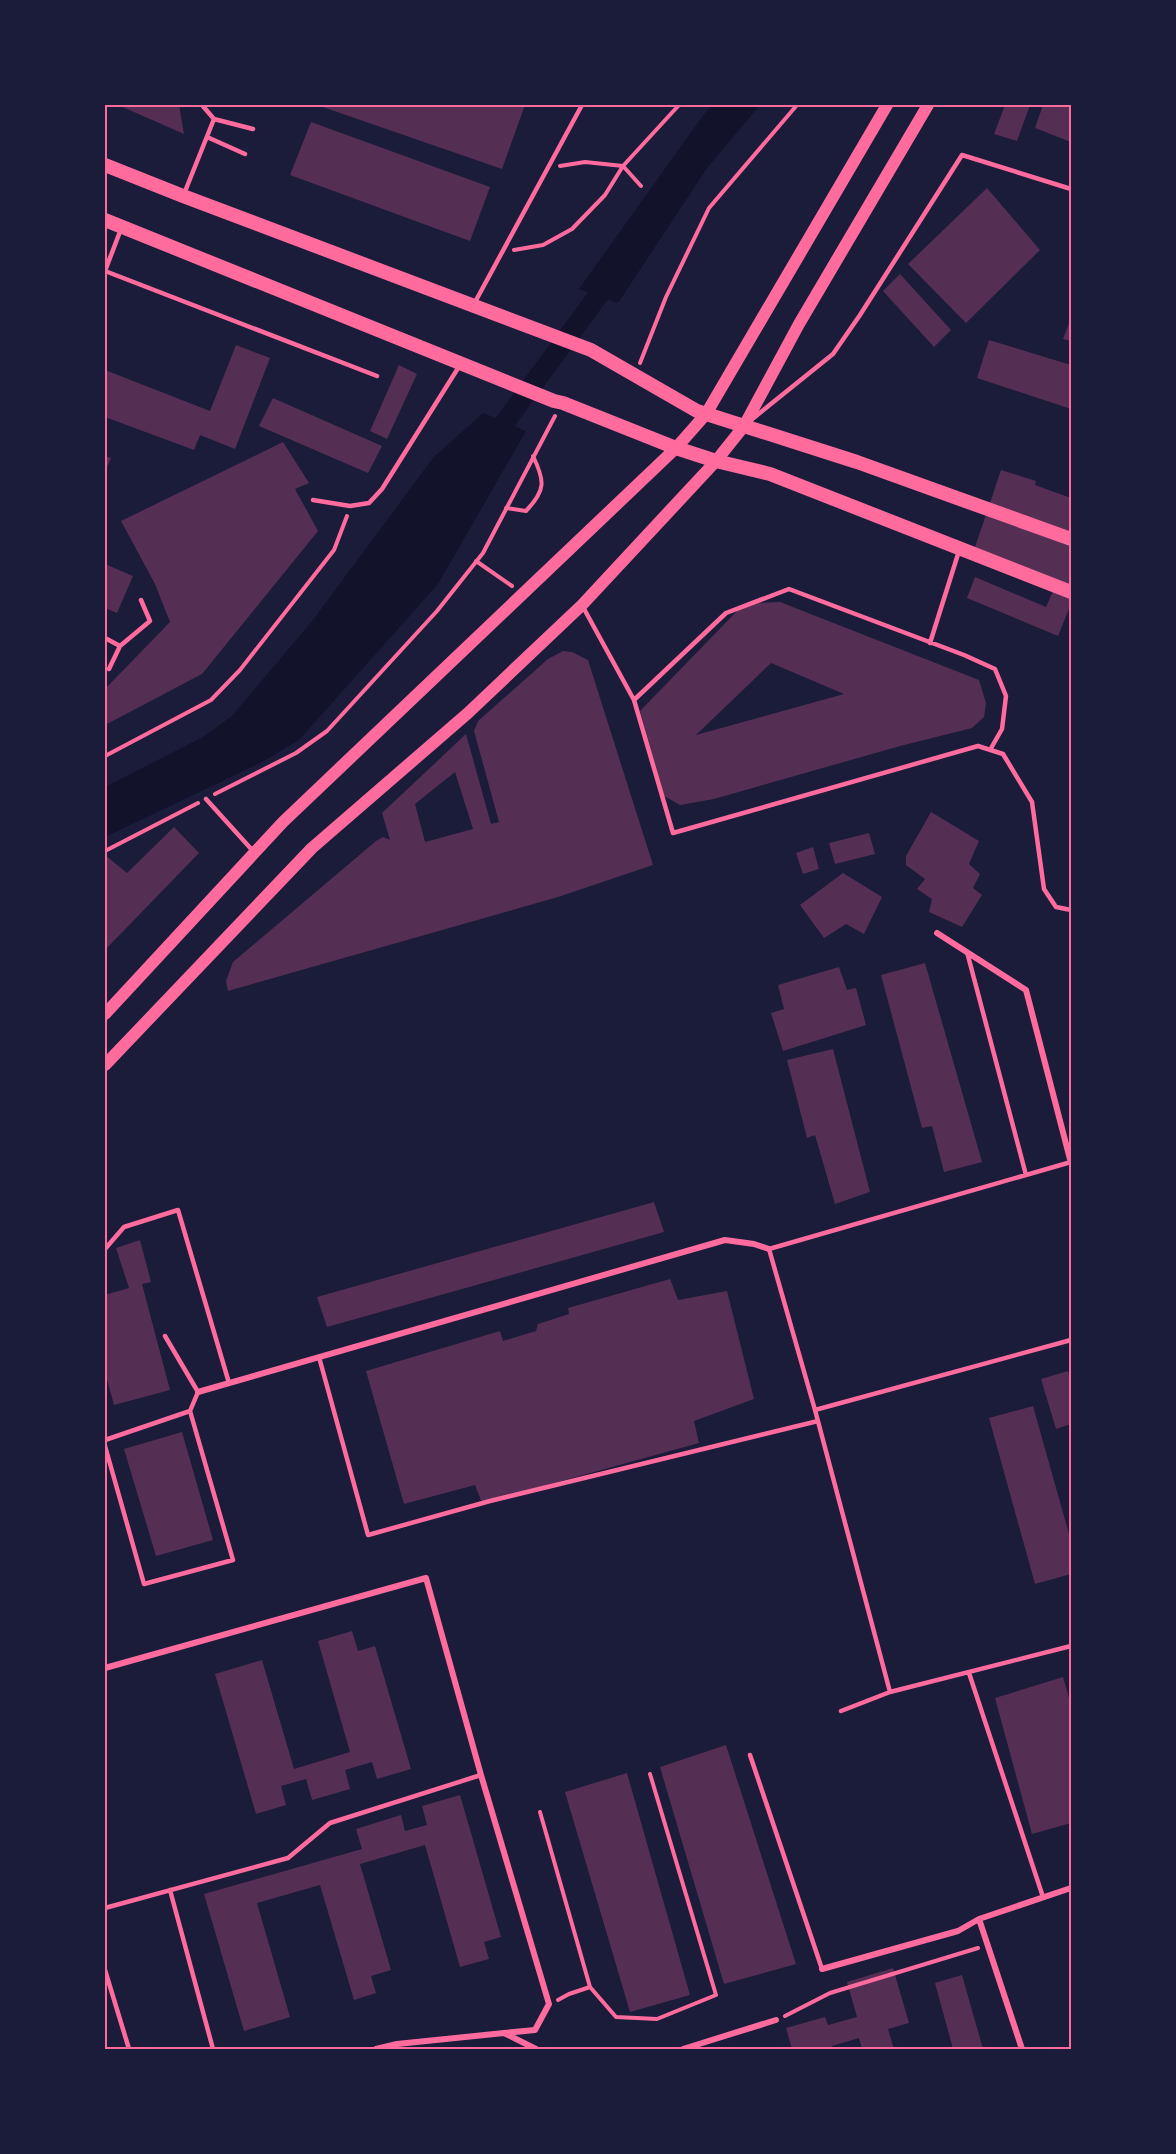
<svg xmlns="http://www.w3.org/2000/svg" width="1176" height="2154" viewBox="0 0 1176 2154" font-family="'Work Sans',sans-serif">
<style>
.water{fill:#12122b}
.lines{fill:none;stroke-linecap:round;stroke-linejoin:round}
.canal{stroke:#12122b;stroke-width:20}
.building{fill:#542f53;fill-rule:evenodd}
.path{stroke:#ff6b9d;stroke-width:4}
.service{stroke:#ff6b9d;stroke-width:4.5}
.minor{stroke:#ff6b9d;stroke-width:6}
.secondary{stroke:#ff6b9d;stroke-width:12}
.primary{stroke:#ff6b9d;stroke-width:14}
.neatline{fill:none;stroke:#ff6b9d;stroke-width:2}
</style>
<rect width="100%" height="100%" fill="#1b1b3a"/>
<path class="water" d="M712,105H760L707,168L618,303L579,289L702,117Z
M483,413L526,431L438,584L299,740L260,763L105,837V787L203,737L232,716L313,620L433,458Z"/>
<g class="lines">
<path class="canal" d="M489,444L614,274"/>
</g>
<path class="building" d="M118,105H179L184,134Z
M317,105H525L502,169Z
M1005,105H1030L1017,141L994,134Z
M1043,105H1071V142L1035,128Z
M311,122L490,187L470,241L290,175Z
M987,188L1040,250L966,323L908,264Z
M900,274L951,330L934,347L883,291Z
M1071,318V341L1063,339Z
M989,340L1071,365V409L977,378Z
M236,345L270,358L235,449L200,435L194,450L105,417V370L210,411Z
M399,365L417,374L387,439L370,431Z
M273,398L382,446L368,473L259,426Z
M283,442L309,483L295,489L318,531L202,674L105,725V689L170,622L155,584L121,521Z
M105,456L111,458L105,471Z
M1001,470L1036,481L1035,485L1071,498V604L1058,636L967,598L975,577L1046,607L1057,582L972,556Z
M105,564L133,576L117,613L105,608Z
M780,602L979,680L986,703L984,717L972,728L900,746L714,799L680,805L664,796L640,711L738,610L758,603ZM771,663L844,694L696,735Z
M563,651L572,652L588,660L653,865L558,897L228,991L226,981L233,962L376,841L383,837L390,840L382,813L466,734L491,824L499,822L474,731L478,721L548,659ZM455,772L473,829L425,842L415,804Z
M931,812L979,841L969,864L980,874L973,888L982,895L962,927L929,912L932,899L917,889L925,879L906,865V856Z
M174,827L199,853L105,950V855L127,873Z
M869,833L875,854L835,864L829,843Z
M813,847L819,869L803,874L796,853Z
M843,873L882,897L864,934L846,924L824,938L800,905Z
M925,963L982,1162L944,1172L932,1126L922,1128L881,975Z
M839,967L847,990L856,988L866,1025L783,1051L771,1013L784,1009L778,985Z
M833,1049L870,1192L835,1204L815,1135L807,1138L787,1060Z
M654,1202L664,1232L327,1327L317,1297Z
M140,1240L151,1282L142,1284L170,1390L114,1405L105,1372V1295L129,1288L116,1248Z
M670,1279L678,1300L727,1291L754,1399L694,1421L699,1443L482,1503L475,1485L404,1504L366,1371L500,1331L503,1341L536,1331L538,1324L569,1314L568,1308Z
M1068,1371L1071,1383V1424L1056,1429L1041,1379Z
M1033,1406L1071,1541V1574L1035,1584L989,1418Z
M182,1432L213,1540L156,1556L124,1449Z
M352,1631L358,1651L375,1646L411,1769L377,1779L372,1762L345,1770L350,1789L312,1800L306,1779L281,1786L286,1805L256,1814L215,1674L262,1660L294,1769L350,1752L318,1641Z
M1063,1677L1071,1705V1823L1032,1834L995,1698Z
M726,1745L796,1964L724,1984L660,1767Z
M627,1773L690,1995L630,2012L565,1792Z
M460,1795L501,1937L484,1942L489,1959L460,1967L425,1845L360,1864L391,1970L371,1976L376,1993L354,2000L320,1885L257,1903L290,2017L244,2031L204,1894L362,1849L356,1829L401,1815L405,1831L427,1825L422,1806Z
M893,1968L909,2023L888,2029L894,2049H862L859,2038L832,2046L833,2049H792L786,2028L825,2017L828,2025L857,2017L847,1982Z
M962,1975L983,2049H953L935,1983Z"/>
<g class="lines">
<path class="path" d="M560,166L585,162L623,166L641,186
M514,250L543,245L572,229L605,195L623,166L679,105
M640,363L666,297L709,208L797,105
M506,508L526,511C546,490 545,481 533,456
M476,561L512,586
M105,756L211,700L240,670L334,550L347,516
M215,794L296,753L327,731L437,611L483,553L555,416
M105,851L198,803
M540,1812L590,1987L569,1994L558,2000
M590,1987L616,2017L657,2019L716,1995L650,1774
M785,2016L830,1993L978,1948"/>
<path class="service" d="M214,119L253,129
M207,137L245,154
M184,194L214,119L202,105
M105,271L377,376
M105,271L121,229
M474,304L582,105
M751,420L833,354L860,315L962,155L1071,189
M313,500L350,506L369,503L382,489L460,365
M583,607L634,700L673,833L978,746L1003,754L1032,802L1044,889L1056,907L1071,910
M105,638L120,646
M930,643L959,551
M109,669L120,646L150,621L141,600
M634,700L726,613L789,589L964,655L995,669L1006,696L1002,729L990,750
M206,799L253,851
M967,952L1026,1175
M1071,1162L769,1249L815,1410L1071,1340
M105,1249L124,1227L178,1210L229,1383
M319,1357L368,1535L490,1501L818,1421
M815,1410L890,1692
M105,1440L190,1411
M105,1446L144,1584L233,1560L190,1411L198,1392L165,1336
M969,1673L1043,1897
M841,1711L890,1692L1071,1646
M750,1755L822,1969
M170,1890L213,2049
M105,1908L288,1858L330,1823L481,1775
M105,1970L129,2049"/>
<path class="minor" d="M937,933L1026,990L1071,1163
M198,1392L725,1240L754,1244L769,1249
M105,1668L426,1578L481,1775L549,2004L535,2030L504,2033
M979,1919L1022,2049
M822,1969L958,1931L979,1919L1071,1888
M376,2049L397,2044L504,2033L536,2049
M683,2049L776,2020"/>
<path class="secondary" d="M105,1014L283,822L676,448L706,414L887,105
M105,1065L312,848L468,713L582,605L716,461L744,426L799,324L928,105"/>
<path class="primary" d="M105,165L183,196L591,350L697,411L857,462L1071,539
M105,220L554,401L563,403L676,448L716,461L770,474L1071,592"/>
</g>
<rect width="1176" height="2154" fill="none" stroke="#1b1b3a" stroke-width="213"/>
<rect x="106" y="106" width="964" height="1942" class="neatline"/>
</svg>
